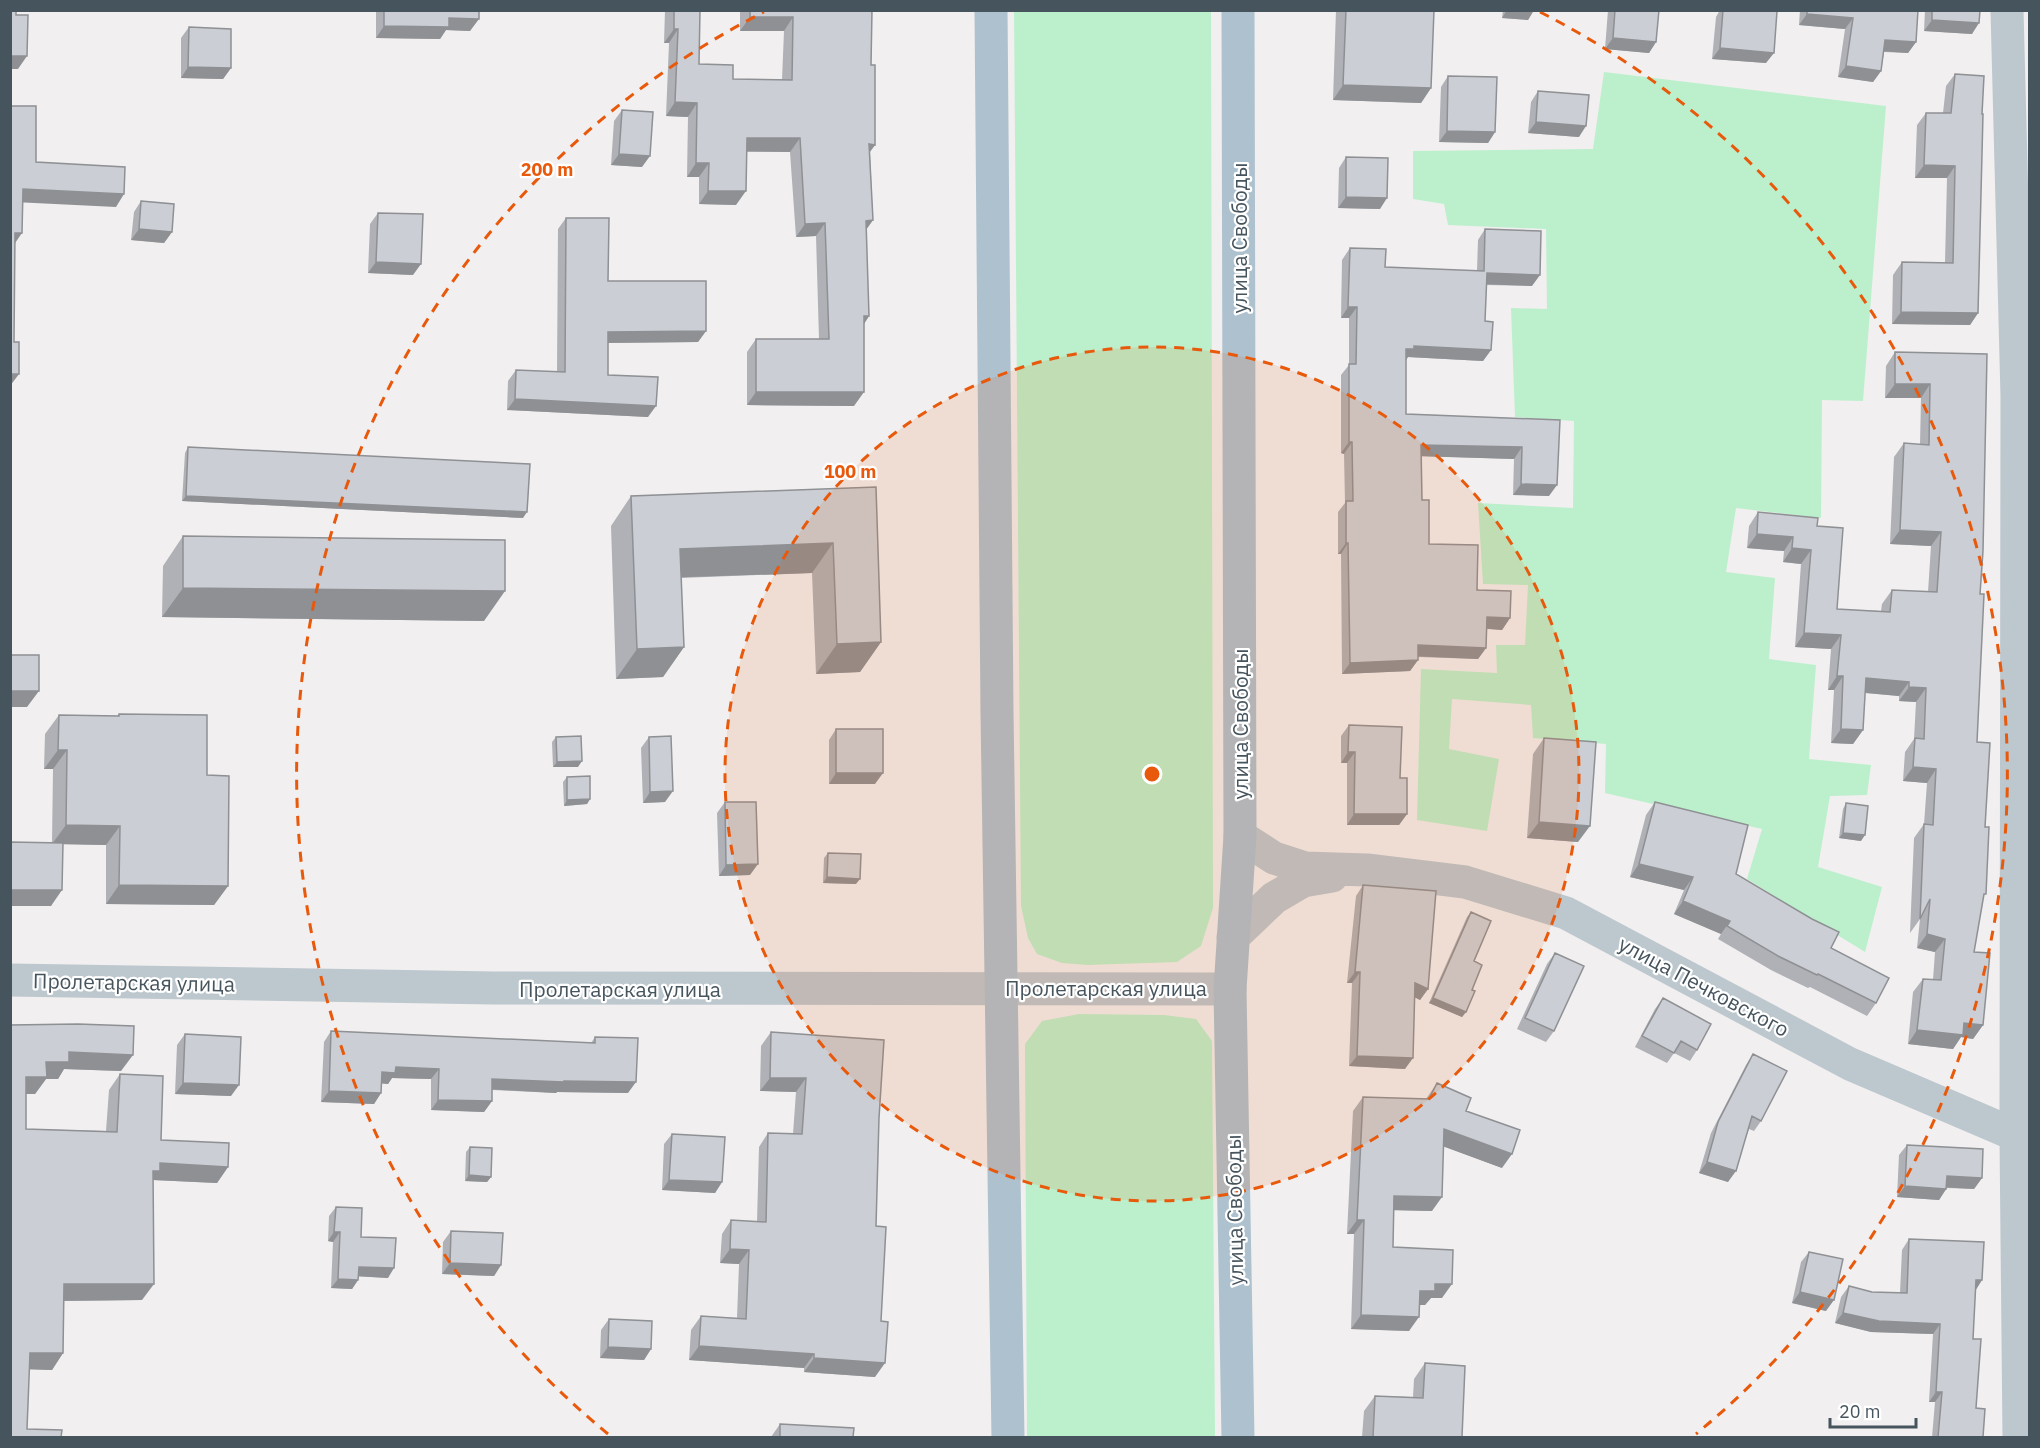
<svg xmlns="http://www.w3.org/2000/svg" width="2040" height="1448" viewBox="0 0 2040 1448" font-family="'IBM Plex Sans',sans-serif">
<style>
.green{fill:#bcf0cc}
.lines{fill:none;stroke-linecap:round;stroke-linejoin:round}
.minor{stroke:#bcc7ce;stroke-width:33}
.major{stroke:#adc1ce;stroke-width:33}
.wall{fill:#afb1b6}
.shaded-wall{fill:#8e9094}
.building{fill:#cbced4;stroke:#8e9094;stroke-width:1.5}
.ring{fill:none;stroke:#e8590c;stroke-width:3;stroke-dasharray:10 8}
.labels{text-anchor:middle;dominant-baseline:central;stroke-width:4.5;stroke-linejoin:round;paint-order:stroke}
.street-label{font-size:21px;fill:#46545d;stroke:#fff}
.centre{fill:#e8590c;stroke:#fff;stroke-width:3}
.ring-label{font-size:18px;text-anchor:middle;font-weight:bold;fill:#e8590c;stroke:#fff;stroke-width:4.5;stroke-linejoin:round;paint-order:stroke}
</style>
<rect width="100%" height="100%" fill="#f1efef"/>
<path class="green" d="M1014,11H1211L1213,908L1201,946L1177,962L1088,965L1062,963L1037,954L1028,938L1021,906Z
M1604,72L1886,106L1863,401L1822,400L1821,518L1736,508L1726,572L1775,578L1769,659L1816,665L1809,759L1871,765L1867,795L1830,796L1818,867L1882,887L1865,952L1747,879L1762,829L1605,793L1606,744L1533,738L1531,705L1452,699L1449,749L1499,759L1487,831L1417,820L1421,669L1497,673L1496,645H1525L1528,585L1483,584L1478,503L1573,508L1574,421L1515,417L1511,308L1547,309L1546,229L1448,225L1444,204L1413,199V151L1593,149Z
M1079,1014L1164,1015L1196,1019L1212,1041L1215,1437H1027L1025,1044L1042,1021Z"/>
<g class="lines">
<path class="minor" d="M2007,10L2017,396L2016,1136L2019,1438
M1240,836L1274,858L1305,868L1367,870L1465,882L1566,913L1850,1064L2030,1141
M1233,937L1274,898L1303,881L1332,876
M10,980L494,988L1230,989"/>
<path class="major" d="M991,10L997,712L1008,1438
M1238,1438L1230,989L1240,836L1238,10"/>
</g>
<path class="wall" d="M376,10H479L470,31L446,30L440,39L376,38Z
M665,10H700L699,64L733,79L782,80L784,31H740V10H872L871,65L875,145L870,152L873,220L866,230L869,316L864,324L854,406L747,405V352L756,339H819L816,236L796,237L790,152H746L736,205L699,204V177H687L688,117L666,116L669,43H664Z
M1336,10H1434L1431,88L1421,103L1333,100Z
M1503,10H1534L1528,20L1502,18Z
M1608,10H1659L1656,42L1649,53L1605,49Z
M1720,10H1774L1766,63L1712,59L1716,17Z
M1800,10H1918L1916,42L1908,53L1884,52L1881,71L1873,82L1838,77L1845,29L1799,25Z
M1925,10H1980L1972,34L1924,31Z
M189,27L231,68L223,79L181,78V38Z
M1955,74L1982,114L1978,313L1970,325L1892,324L1893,275L1902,262L1945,263L1947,178H1915L1917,125L1926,113H1943L1946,86Z
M1448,76L1495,132L1488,143L1439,142L1441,87Z
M1538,91L1579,137L1528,133L1531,102Z
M622,110L642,167L611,165L614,121Z
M1346,157L1380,209L1338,208L1339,168Z
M141,201L172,232L164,243L131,240L134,212Z
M378,213L413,275L368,273L370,224Z
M566,218L608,281L706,331L698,342L608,343V375L648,417L507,410L508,381L516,370L557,372L558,229Z
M1485,229L1532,286L1486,285L1485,321L1491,350L1483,361L1408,357L1406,360V414L1560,420L1549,496L1513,495L1514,459L1421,456L1422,500L1429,544L1510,618L1502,630L1487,629L1486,648L1478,659L1418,657V660L1410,671L1342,674L1341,554H1338V512L1345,503L1344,454L1341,453V375L1349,365V318H1341L1342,260L1350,248L1385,267L1477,271L1478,240Z
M1895,352L1987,354L1980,594L1977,742L1985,827L1983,899L1974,952L1983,1025L1973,1039L1961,1037L1953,1049L1908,1044L1913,992L1923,979L1933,980L1935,952L1917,948L1920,919L1910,933L1914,838L1924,824L1927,783L1903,781L1905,752L1914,739L1916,702L1899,701V696L1865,693L1863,730L1853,744L1831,743L1834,690H1828L1831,649L1795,647L1801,564L1783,562L1784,551L1747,548L1749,526L1758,512L1817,526L1837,609L1881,611L1882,604L1892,590L1928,592L1931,546L1890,544L1894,457L1904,443L1920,445L1921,398H1885L1886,366Z
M188,447L523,518L182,501L185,453Z
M876,487L881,642L860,672L816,674L812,573L681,578L684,647L663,677L616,679L611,526L631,496Z
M183,536L484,621L162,617L163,566Z
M119,714L207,775L228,886L214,905L106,904V845L63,844L51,906H10V842L52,843L53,769H44L45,734L59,715L117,716Z
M1349,725L1400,778L1407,814L1399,825H1347V763H1341V736Z
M836,729L875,784H829V740Z
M556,737L578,767H553L552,742Z
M649,737L665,802L643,803L641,748Z
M1544,738L1578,842L1527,838L1533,754Z
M567,777L590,799L587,804L564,806L563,782Z
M725,802L750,875L719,876L717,813Z
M1655,802L1736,874L1831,948L1876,1003L1867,1016L1810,987L1808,988L1771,970L1718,939L1721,934L1674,914L1684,890L1630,877L1646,815Z
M1846,803L1861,841L1839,838L1843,809Z
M828,853L856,884L823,883L824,858Z
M1363,885L1428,989L1420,1000L1415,997L1405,1069L1349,1066L1352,983H1347L1356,896Z
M1471,912L1474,961L1472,990L1466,1012L1462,1017L1429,1003L1467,917Z
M1555,953L1554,1031L1546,1042L1517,1029L1547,964Z
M1663,998L1697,1050L1690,1061L1674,1053L1667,1063L1635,1047L1655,1009Z
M10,1025L121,1071L64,1069L58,1079H46L35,1094H26V1129L106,1131L109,1090L120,1074L161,1140L228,1167L217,1183L153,1180L142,1300L64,1301L63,1353L52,1370L29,1369L10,1437Z
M331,1031L591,1043L595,1037L628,1093L557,1092L556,1093L492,1090V1101L484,1112L431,1110V1079L392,1078L388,1084L382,1083L381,1093L374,1104L321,1102L324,1042Z
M771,1032L879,1118L876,1226L875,1377L804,1372V1368L689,1360L691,1330L701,1316L737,1318L739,1264L720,1263L722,1234L731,1220L757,1222L759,1147L768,1133L793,1134L796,1092L760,1091L761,1046Z
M185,1034L231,1096L175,1094L177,1045Z
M1753,1054L1761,1121L1754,1131L1749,1129L1728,1182L1699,1173L1711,1133L1746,1065Z
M1437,1083L1466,1111L1502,1168L1443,1146L1432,1211L1394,1210L1393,1247L1442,1298H1431L1425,1305H1419L1409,1331L1351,1329L1354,1234H1347L1353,1111L1363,1097L1426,1099Z
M672,1134L722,1182L715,1193L662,1190L664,1144Z
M1907,1145L1982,1178L1974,1189L1947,1188L1939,1200L1897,1197L1899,1155Z
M470,1147L491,1177L487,1182L465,1181L466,1152Z
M336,1207L388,1278L358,1276V1280L352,1289L331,1288L333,1242L328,1241L329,1216Z
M451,1231L501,1265L494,1276L442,1274L443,1242Z
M1909,1239L1982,1280L1975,1291L1973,1339L1976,1408L1983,1437H1932L1935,1402H1929L1933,1334L1871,1332L1835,1323L1841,1297L1849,1286L1872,1292L1900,1293L1902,1250Z
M1809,1252L1826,1311L1792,1303L1801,1262Z
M609,1319L651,1349L644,1360L600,1358L601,1330Z
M1425,1363L1462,1437H1362L1364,1411L1375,1396L1413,1397L1414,1379Z
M780,1424L853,1437H771Z"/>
<path class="shaded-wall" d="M1507,10H1534L1528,20L1502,18Z
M1807,14L1853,18L1845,29L1799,25Z
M750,17H793L784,31H740Z
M449,18L479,19L470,31L446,30L440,39L376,38L384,26Z
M1932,20L1979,23L1972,34L1924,31Z
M674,29H678L669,43H664Z
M1613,38L1656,42L1649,53L1605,49Z
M1885,40L1916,42L1908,53L1878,51Z
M1720,48L1774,53L1766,63L1712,59Z
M10,56H27L18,69H10Z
M1846,66L1881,71L1873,82L1838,77Z
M188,67L231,68L223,79L181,78Z
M1343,85L1431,88L1421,103L1333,100Z
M675,102L697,103L688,117L666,116Z
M1536,122L1586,126L1579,137L1528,133Z
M1447,131L1495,132L1488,143L1439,142Z
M747,138H800L790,152L737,151Z
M869,144L875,145L865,158Z
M619,154L650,156L642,167L611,165Z
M696,163H709L699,177H687Z
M1924,165L1955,166L1947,178H1915Z
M23,189L124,194L116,207L14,202Z
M708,191H746L736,205L699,204Z
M1346,197L1387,198L1380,209L1338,208Z
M873,220L863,234L866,221Z
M825,223L816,236L796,237L805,224Z
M139,229L172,232L164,243L131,240Z
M15,233H22L13,246Z
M376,262L421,264L413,275L368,273Z
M1487,273L1540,275L1532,286L1479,284Z
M1348,307H1357L1349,318H1341Z
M1901,312L1978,313L1970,325L1892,324Z
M864,316H869L860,330Z
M706,331L698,342L600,343L608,332Z
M1414,346L1491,350L1483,361L1408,357L1406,360V349Z
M10,374H19L10,386Z
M1895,384H1930L1921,398H1885Z
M756,392H864L854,406L747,405Z
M515,399L656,406L648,417L507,410Z
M1349,442H1352L1344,454L1341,453Z
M1421,445L1522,447L1514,459L1413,456Z
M1521,484L1557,485L1549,496L1513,495Z
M186,496L527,512L523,518L182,501Z
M1900,530L1941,532L1931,546L1890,544Z
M1757,534L1793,537L1784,551L1747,548Z
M833,543L812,573L659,578L680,549Z
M1346,543H1348L1341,554H1338Z
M1792,548L1811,550L1801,564L1783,562Z
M183,588L505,591L484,621L162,617Z
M1487,617L1510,618L1502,630L1479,628Z
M1804,633L1841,635L1831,649L1795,647Z
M881,642L860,672L816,674L837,644Z
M1418,645L1486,648L1478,659L1410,656Z
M684,647L663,677L616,679L637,649Z
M1418,660L1410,671L1342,674L1350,663Z
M1837,676H1843L1834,690H1828Z
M1866,678L1909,682L1899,696L1856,692Z
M1909,687L1926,688L1916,702L1899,701Z
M10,691H39L27,707H10Z
M1841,729L1863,730L1853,744L1831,743Z
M58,750H67L53,769H44Z
M1348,752H1355L1347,763H1341Z
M582,761L578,767H553L557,762Z
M1913,767L1936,769L1927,783L1903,781Z
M836,773H883L875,784H829Z
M673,791L665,802L643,803L650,792Z
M590,799L587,804L564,806L567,800Z
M1354,814H1407L1399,825H1347Z
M1539,822L1590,826L1578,842L1527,838Z
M66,825L120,826L106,845L52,844Z
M1843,833L1865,835L1861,841L1839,838Z
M758,864L750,875L719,876L726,865Z
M1639,864L1693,877L1684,890L1630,877Z
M827,877L860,879L856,884L823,883Z
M119,885L228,886L214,905L106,904Z
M10,890H62L51,906H10Z
M1683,901L1730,921L1721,934L1674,914Z
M1927,934L1945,939L1935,952L1917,948Z
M1355,972H1360L1352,983H1347Z
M1415,983L1428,989L1420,1000L1408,994Z
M1433,998L1466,1012L1462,1017L1429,1003Z
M1964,1023L1983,1025L1973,1039L1961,1037L1953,1049L1908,1044L1917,1030Z
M69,1052L133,1055L121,1071L64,1069L58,1079H46L35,1094H14L26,1077L46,1062Z
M1357,1056L1413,1058L1405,1069L1349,1066Z
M396,1067L439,1069L431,1079L392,1078L388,1084L375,1083L382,1072Z
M770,1078H806L796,1092L760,1091Z
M492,1079L636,1082L628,1093L557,1092L556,1093L485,1089Z
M183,1083L239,1085L231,1096L175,1094Z
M329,1091L381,1093L374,1104L321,1102Z
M438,1100L492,1101L484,1112L431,1110Z
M1444,1129L1512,1154L1502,1168L1434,1143Z
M1707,1162L1736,1171L1728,1182L1699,1173Z
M160,1163L228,1167L217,1183L153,1180V1171Z
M469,1175L491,1177L487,1182L465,1181Z
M1947,1176L1982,1178L1974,1189L1939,1187Z
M669,1180L722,1182L715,1193L662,1190Z
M1905,1186L1946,1189L1939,1200L1897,1197Z
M1394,1196L1442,1197L1432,1211L1385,1210Z
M1357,1220H1364L1354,1234H1347Z
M334,1232H340L333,1242L328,1241Z
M730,1249L749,1250L739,1264L720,1263Z
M450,1263L501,1265L494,1276L442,1274Z
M359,1267L394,1268L388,1278L352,1276Z
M338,1279L358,1280L352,1289L331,1288Z
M1976,1280H1982L1975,1291Z
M64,1284H154L142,1300L53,1301Z
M1435,1284H1452L1442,1298H1431L1425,1305H1410L1420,1291Z
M1800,1292L1834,1300L1826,1311L1792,1303Z
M1843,1313L1940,1324L1933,1334L1871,1332L1835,1323Z
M1361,1315L1419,1317L1409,1331L1351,1329Z
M699,1346L814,1354L804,1368L689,1360Z
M608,1347L651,1349L644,1360L600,1358Z
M30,1353H63L52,1370L18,1369Z
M814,1358L885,1363L875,1377L804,1372Z
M1936,1392H1942L1935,1402H1929Z"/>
<path class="building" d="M10,10H16V15H28L27,56H10Z
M384,10H479V19L449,18V27L384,26Z
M674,10H700L699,64L733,65V79L792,80L793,17H750V10H872L871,65H875V145L869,144L873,220L866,221L869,316H864V392H756V339H829L825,223L805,224L800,138H747L746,191H708L709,163H696L697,103L675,102L678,29H674Z
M1346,10H1434L1431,88L1343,85Z
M1615,10H1659L1656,42L1613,38Z
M1723,10L1777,11L1774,53L1720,48Z
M1807,10H1918L1916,42L1885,40L1881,71L1846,66L1853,18L1807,14Z
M1932,10H1980L1979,23L1932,20Z
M189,27L231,29V68L188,67Z
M1955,74L1984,76L1982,114H1983L1978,313L1901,312L1902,262L1953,263L1955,166L1924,165L1926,113H1951Z
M1448,76L1497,77L1495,132L1447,131Z
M1538,91L1589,95L1586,126L1536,122Z
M10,106H36V162L125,167L124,194L23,189L22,233H15L14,342H19V374H10Z
M622,110L653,112L650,156L619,154Z
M1346,157L1388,158L1387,198L1346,197Z
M141,201L174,204L172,232L139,229Z
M378,213L423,214L421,264L376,262Z
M566,218H609L608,281H706V331L608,332V375L658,377L656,406L515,399L516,370L565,372Z
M1485,229L1541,231L1540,275L1487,273L1485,321L1493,322L1491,350L1414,346V349H1406V414L1560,420L1557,485L1521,484L1522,447L1421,445L1422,500H1429V544L1478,545L1477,590L1511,591L1510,618L1487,617L1486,648L1418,645V660L1350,663L1348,543H1346V501H1353L1352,442H1349V364H1356L1357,307H1348L1350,248L1386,249L1385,267L1484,271Z
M1895,352L1987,354L1983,551L1980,594H1984L1977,742L1990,743L1985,827H1989L1986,894H1984L1974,952L1990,953L1983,1025L1964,1023L1963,1035L1917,1030L1923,979L1941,980L1945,939L1927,934L1930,899L1920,919L1924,824L1933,825L1936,769L1913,767L1915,738L1924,739L1926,688L1909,687V682L1866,678L1863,730L1841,729L1843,676H1837L1841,635L1804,633L1811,550L1792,548L1793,537L1757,534L1758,512L1818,518L1817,526L1843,528L1837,609L1890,612L1892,590L1937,592L1941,532L1900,530L1904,443L1929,445L1930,384H1895Z
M188,447L530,464L527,512L186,496Z
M876,487L881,642L837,644L833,543L680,549L684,647L637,649L631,496Z
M183,536L505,540V591L183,588Z
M10,655H39V691H10Z
M119,714L207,715V775L229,776L228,886L119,885L120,826L66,825L67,750H58L59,715L119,716Z
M1349,725L1402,727L1400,778H1407V814H1354L1355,752H1348Z
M836,729H883V773H836Z
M581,736L582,761L557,762L556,737Z
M671,736L673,791L650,792L649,737Z
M1544,738L1596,742L1590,826L1539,822Z
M590,776V799L567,800V777Z
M725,802H756L758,864L726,865Z
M1655,802L1748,825L1736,874L1812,919L1839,932L1831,948L1889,978L1876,1003L1818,974L1817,975L1780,957L1727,926L1730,921L1683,901L1693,877L1639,864Z
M1846,803L1868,806L1865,835L1843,833Z
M10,842L63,843L62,890H10Z
M828,853L861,854L860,879L827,877Z
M1363,885L1436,891L1428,989L1415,983L1413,1058L1357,1056L1360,972H1355Z
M1471,912L1491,921L1474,961L1482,965L1472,990L1475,991L1466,1012L1433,998Z
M1555,953L1584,966L1554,1031L1525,1018Z
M1663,998L1711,1024L1697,1050L1681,1041L1674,1053L1642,1036Z
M78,1024L134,1026L133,1055L69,1052V1062H46L47,1077H26V1129L117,1132L120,1074L163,1076L161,1140L229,1143L228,1167L160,1163V1171H153L154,1284H64L63,1353H30L27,1429L62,1430L61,1437H10V1025Z
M331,1031L595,1043V1037L638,1038L636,1082L564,1081V1082L492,1079V1101L438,1100L439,1069L396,1067L395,1073L382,1072L381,1093L329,1091Z
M771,1032L884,1040L879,1118L876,1226L886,1227L881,1321L888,1322L885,1363L814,1358V1354L699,1346L701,1316L746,1319L749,1250L730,1249L731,1220L766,1222L768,1133L802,1134L806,1078H770Z
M185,1034L241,1037L239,1085L183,1083Z
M1753,1054L1787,1071L1761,1121L1752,1116L1736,1171L1707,1162L1718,1122Z
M1437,1083L1471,1098L1466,1111L1520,1130L1512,1154L1444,1129L1442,1197L1394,1196L1393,1247L1453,1250L1452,1284H1435V1291H1420L1419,1317L1361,1315L1364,1220H1357L1363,1097L1429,1099Z
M672,1134L725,1137L722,1182L669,1180Z
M1907,1145L1983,1149L1982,1178L1947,1176L1946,1189L1905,1186Z
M470,1147L492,1148L491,1177L469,1175Z
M336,1207L362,1208L361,1237L396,1238L394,1268L359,1267L358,1280L338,1279L340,1232H334Z
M451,1231L503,1233L501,1265L450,1263Z
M1909,1239L1984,1242L1982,1280H1976L1973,1339H1981L1976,1408L1985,1409L1983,1437H1938L1942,1392H1936L1940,1324L1879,1321L1843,1313L1849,1286L1872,1292L1907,1293Z
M1809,1252L1843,1259L1834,1300L1800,1292Z
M609,1319L652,1321L651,1349L608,1347Z
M1425,1363L1465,1366L1462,1437H1373L1375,1396L1423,1398Z
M780,1424L854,1428L853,1437H780Z"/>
<circle cx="1152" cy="774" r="427" fill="#e8590c" fill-opacity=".12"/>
<g class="ring">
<circle cx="1152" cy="774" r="427"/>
<path d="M608 1434A855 855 0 0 1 764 12M1540 12A855 855 0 0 1 1696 1434"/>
</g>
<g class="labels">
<g class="street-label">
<text transform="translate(1239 238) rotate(-90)">улица Свободы</text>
<text transform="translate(1240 724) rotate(-90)">улица Свободы</text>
<text transform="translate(134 982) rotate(1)">Пролетарская улица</text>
<text transform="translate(1704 986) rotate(28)">улица Печковского</text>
<text x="1106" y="988">Пролетарская улица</text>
<text x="620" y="989">Пролетарская улица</text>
<text transform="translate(1234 1210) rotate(-91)">улица Свободы</text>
</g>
</g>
<circle cx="1152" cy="774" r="9" class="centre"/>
<g class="ring-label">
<text x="547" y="176">200 m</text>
<text x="850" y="478">100 m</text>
</g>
<rect width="2040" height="1448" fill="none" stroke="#46545d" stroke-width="24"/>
<path d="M1830 1418v9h86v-9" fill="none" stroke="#46545d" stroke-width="3"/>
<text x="1839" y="1418" font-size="18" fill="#46545d" stroke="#ffffff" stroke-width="4.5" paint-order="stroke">20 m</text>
</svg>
